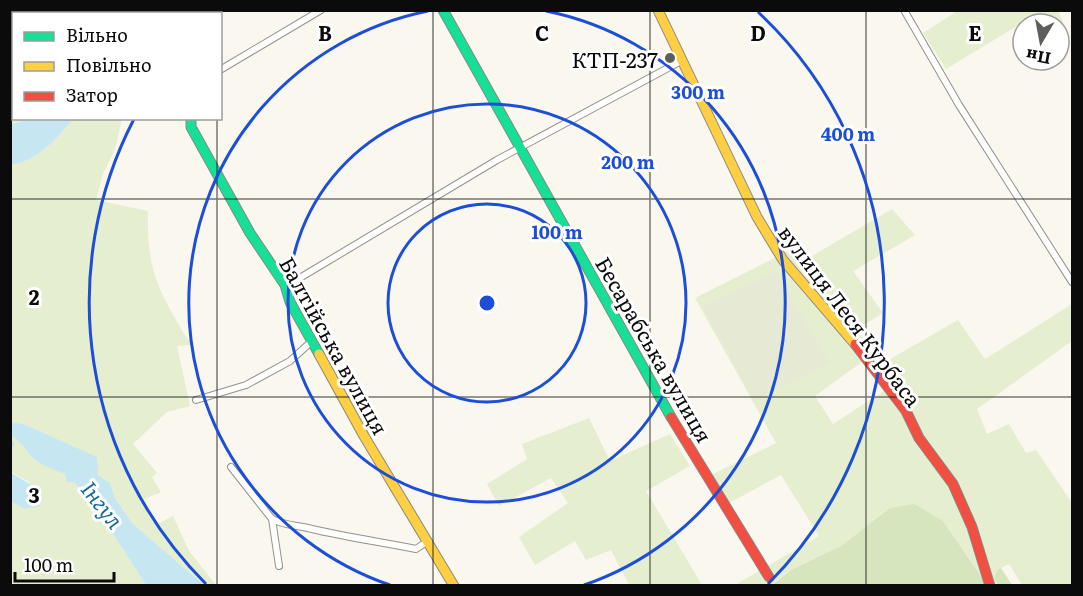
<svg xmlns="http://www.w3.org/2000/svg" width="1083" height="596" viewBox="0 0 1083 596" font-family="Literata,serif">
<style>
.green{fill:#e5eecf}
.forest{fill:#d6e5be}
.cemetery{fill:#e6e9d4}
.water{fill:#c6e7f2}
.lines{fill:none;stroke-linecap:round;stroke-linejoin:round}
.street-casing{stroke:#93918e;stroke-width:8}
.fast-casing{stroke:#898884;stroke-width:11}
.slow-casing{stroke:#898884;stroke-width:11}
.jam-casing{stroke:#898884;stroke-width:11}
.street{stroke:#fefefd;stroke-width:6}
.fast{stroke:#16e098;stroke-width:9}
.slow{stroke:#ffcf43;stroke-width:9}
.jam{stroke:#f24e42;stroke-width:9}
.grid{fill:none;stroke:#0b0b0b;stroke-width:1.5;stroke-opacity:0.55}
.ring{fill:none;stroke:#1d4ed8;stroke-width:3}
.poi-dot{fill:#5f5e5b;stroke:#fff;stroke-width:2}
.labels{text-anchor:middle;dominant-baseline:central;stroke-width:6;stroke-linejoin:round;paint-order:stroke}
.poi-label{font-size:21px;fill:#0b0b0b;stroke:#fff;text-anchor:end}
.street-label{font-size:21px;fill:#0b0b0b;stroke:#fff}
.water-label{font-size:22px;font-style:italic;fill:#186a99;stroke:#fff}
.grid-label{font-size:20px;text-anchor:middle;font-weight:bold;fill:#0b0b0b;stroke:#fff;stroke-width:6;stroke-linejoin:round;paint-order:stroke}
.centre{fill:#1d4ed8;stroke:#fff;stroke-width:3}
.ring-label{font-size:18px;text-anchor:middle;font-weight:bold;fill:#1d4ed8;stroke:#fff;stroke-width:6;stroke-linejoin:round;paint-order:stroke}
</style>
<rect width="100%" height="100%" fill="#faf7ef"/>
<path class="green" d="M959,10L1058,11L1066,29L1059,33V24L1022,23L946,69L923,33Z
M11,11H96L95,14H14L13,21Z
M11,43L14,45V118L26,119L11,125Z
M73,119H122L115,149L103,174L96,200L148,211C146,272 160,294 191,345L177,346L190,406L167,412L133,444L157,473L152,477L161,492L144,499L156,525L173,516L189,551L216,585H204L132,523L115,498L110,483L45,436L23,424L11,422V165C37,161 57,139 73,119Z
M892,209L915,235L853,271L883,313L857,329L873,354L815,396L833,424L893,385L880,365L958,320L985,359L1072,304V341L977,409L987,434L1009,424L1026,453L1036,450L1072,503V585H1022L1009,564L997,570L994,578L998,585H987L943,521L890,508L841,546L793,569L770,585H735L819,536L781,475L729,503L711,475L776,443L695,298L792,249L800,263Z
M589,418L610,461L670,434L690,466L646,491L702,585H629L611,550L586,560L575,541L535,565L519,537L568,503L551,478L499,506L487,484L527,459L522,444Z
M11,436L24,443L28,454L36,461L65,474L74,482L95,506L146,585H11L10,500L12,502L31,483L11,472V448L15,445Z"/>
<path class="forest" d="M914,504L943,521L987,585L770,586L793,569L841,546L890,508Z
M1001,568L1012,585H998L994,578L997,570Z"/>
<path class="cemetery" d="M776,272L830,364L754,400L703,306Z"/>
<path class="water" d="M26,119H73C57,139 37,161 11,165V125Z
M11,422L23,424L97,457L98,475L110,483L115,498L132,523L204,585H146L95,506L74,482H67L65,474C55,470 43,466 34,459C23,450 28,446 11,436L15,445L11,448Z
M10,472L40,490L43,500L39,507L23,508L12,502Z"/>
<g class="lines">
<defs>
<path id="street" d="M904,10L959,105L1072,282
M220,70L321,10
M290,295L293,282L497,160L681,61
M196,400L246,385L290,361L312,341
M231,467L272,519L279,566
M272,519C286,526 297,525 312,529C346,537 381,542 416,549L428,541"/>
<path id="fast" d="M443,10L671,417
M191,118V127L250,233L285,285L290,302L319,354"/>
<path id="slow" d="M658,10L757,217L783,260L855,344
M319,354L364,436L454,586"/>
<path id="jam" d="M855,344L906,411L919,438L953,484L972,527L990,586
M671,417L769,577"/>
</defs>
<use href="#street" class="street-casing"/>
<use href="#fast" class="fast-casing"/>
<use href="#slow" class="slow-casing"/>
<use href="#jam" class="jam-casing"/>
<use href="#street" class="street"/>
<use href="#fast" class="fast"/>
<use href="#slow" class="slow"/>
<use href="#jam" class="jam"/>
</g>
<path class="grid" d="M217,10V14M433,10V586M650,10V586M866,10V586M217,118V586M10,199H1072M10,397H1072"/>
<g class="ring">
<circle cx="487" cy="303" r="99"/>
<circle cx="487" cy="303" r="199"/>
<path d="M390 585A298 298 0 0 1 428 11M546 11A298 298 0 0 1 584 585"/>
<path d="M206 584A398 398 0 0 1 134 119M758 12A398 398 0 0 1 768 584"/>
</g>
<circle class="poi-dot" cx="670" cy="58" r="6"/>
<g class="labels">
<g class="poi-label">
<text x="658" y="58">КТП-237</text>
</g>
<g class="street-label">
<text transform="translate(851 315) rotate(53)">вулиця Леся Курбаса</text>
<text transform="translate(335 345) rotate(61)">Балтійська вулиця</text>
<text transform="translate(655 349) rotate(60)">Бесарабська вулиця</text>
</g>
<g class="water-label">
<text transform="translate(103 504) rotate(52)">Інгул</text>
</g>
</g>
<g class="grid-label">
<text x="325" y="41">B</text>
<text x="542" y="41">C</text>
<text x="758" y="41">D</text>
<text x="975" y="41">E</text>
<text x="34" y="305">2</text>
<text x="34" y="503">3</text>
</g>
<circle cx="487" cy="303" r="9" class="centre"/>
<g class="ring-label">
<text x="698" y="99">300 m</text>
<text x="848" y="141">400 m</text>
<text x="628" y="169">200 m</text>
<text x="557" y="239">100 m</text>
</g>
<rect width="1083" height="596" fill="none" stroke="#0b0b0b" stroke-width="24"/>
<rect x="12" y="12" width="210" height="108" fill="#ffffff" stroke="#9d9d9d" stroke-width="1.5"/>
<rect x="24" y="32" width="30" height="9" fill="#16e098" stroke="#9d9d9d" stroke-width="1.5"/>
<text x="66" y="42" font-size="18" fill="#0b0b0b">Вільно</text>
<rect x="24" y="62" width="30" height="9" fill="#ffcf43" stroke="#9d9d9d" stroke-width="1.5"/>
<text x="66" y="72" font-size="18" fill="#0b0b0b">Повільно</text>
<rect x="24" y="92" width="30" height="9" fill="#f24e42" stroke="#9d9d9d" stroke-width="1.5"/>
<text x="66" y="102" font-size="18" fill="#0b0b0b">Затор</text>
<g transform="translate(1041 42) rotate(190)"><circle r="28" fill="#ffffff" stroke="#9d9d9d" stroke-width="1.5"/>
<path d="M0-4.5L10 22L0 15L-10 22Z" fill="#5f5e5b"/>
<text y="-9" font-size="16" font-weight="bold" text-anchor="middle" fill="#0b0b0b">Пн</text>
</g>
<path d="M15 572v9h99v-9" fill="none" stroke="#0b0b0b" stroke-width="3"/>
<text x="24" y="572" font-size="18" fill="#0b0b0b" stroke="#ffffff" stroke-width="4.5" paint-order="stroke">100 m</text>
</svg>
